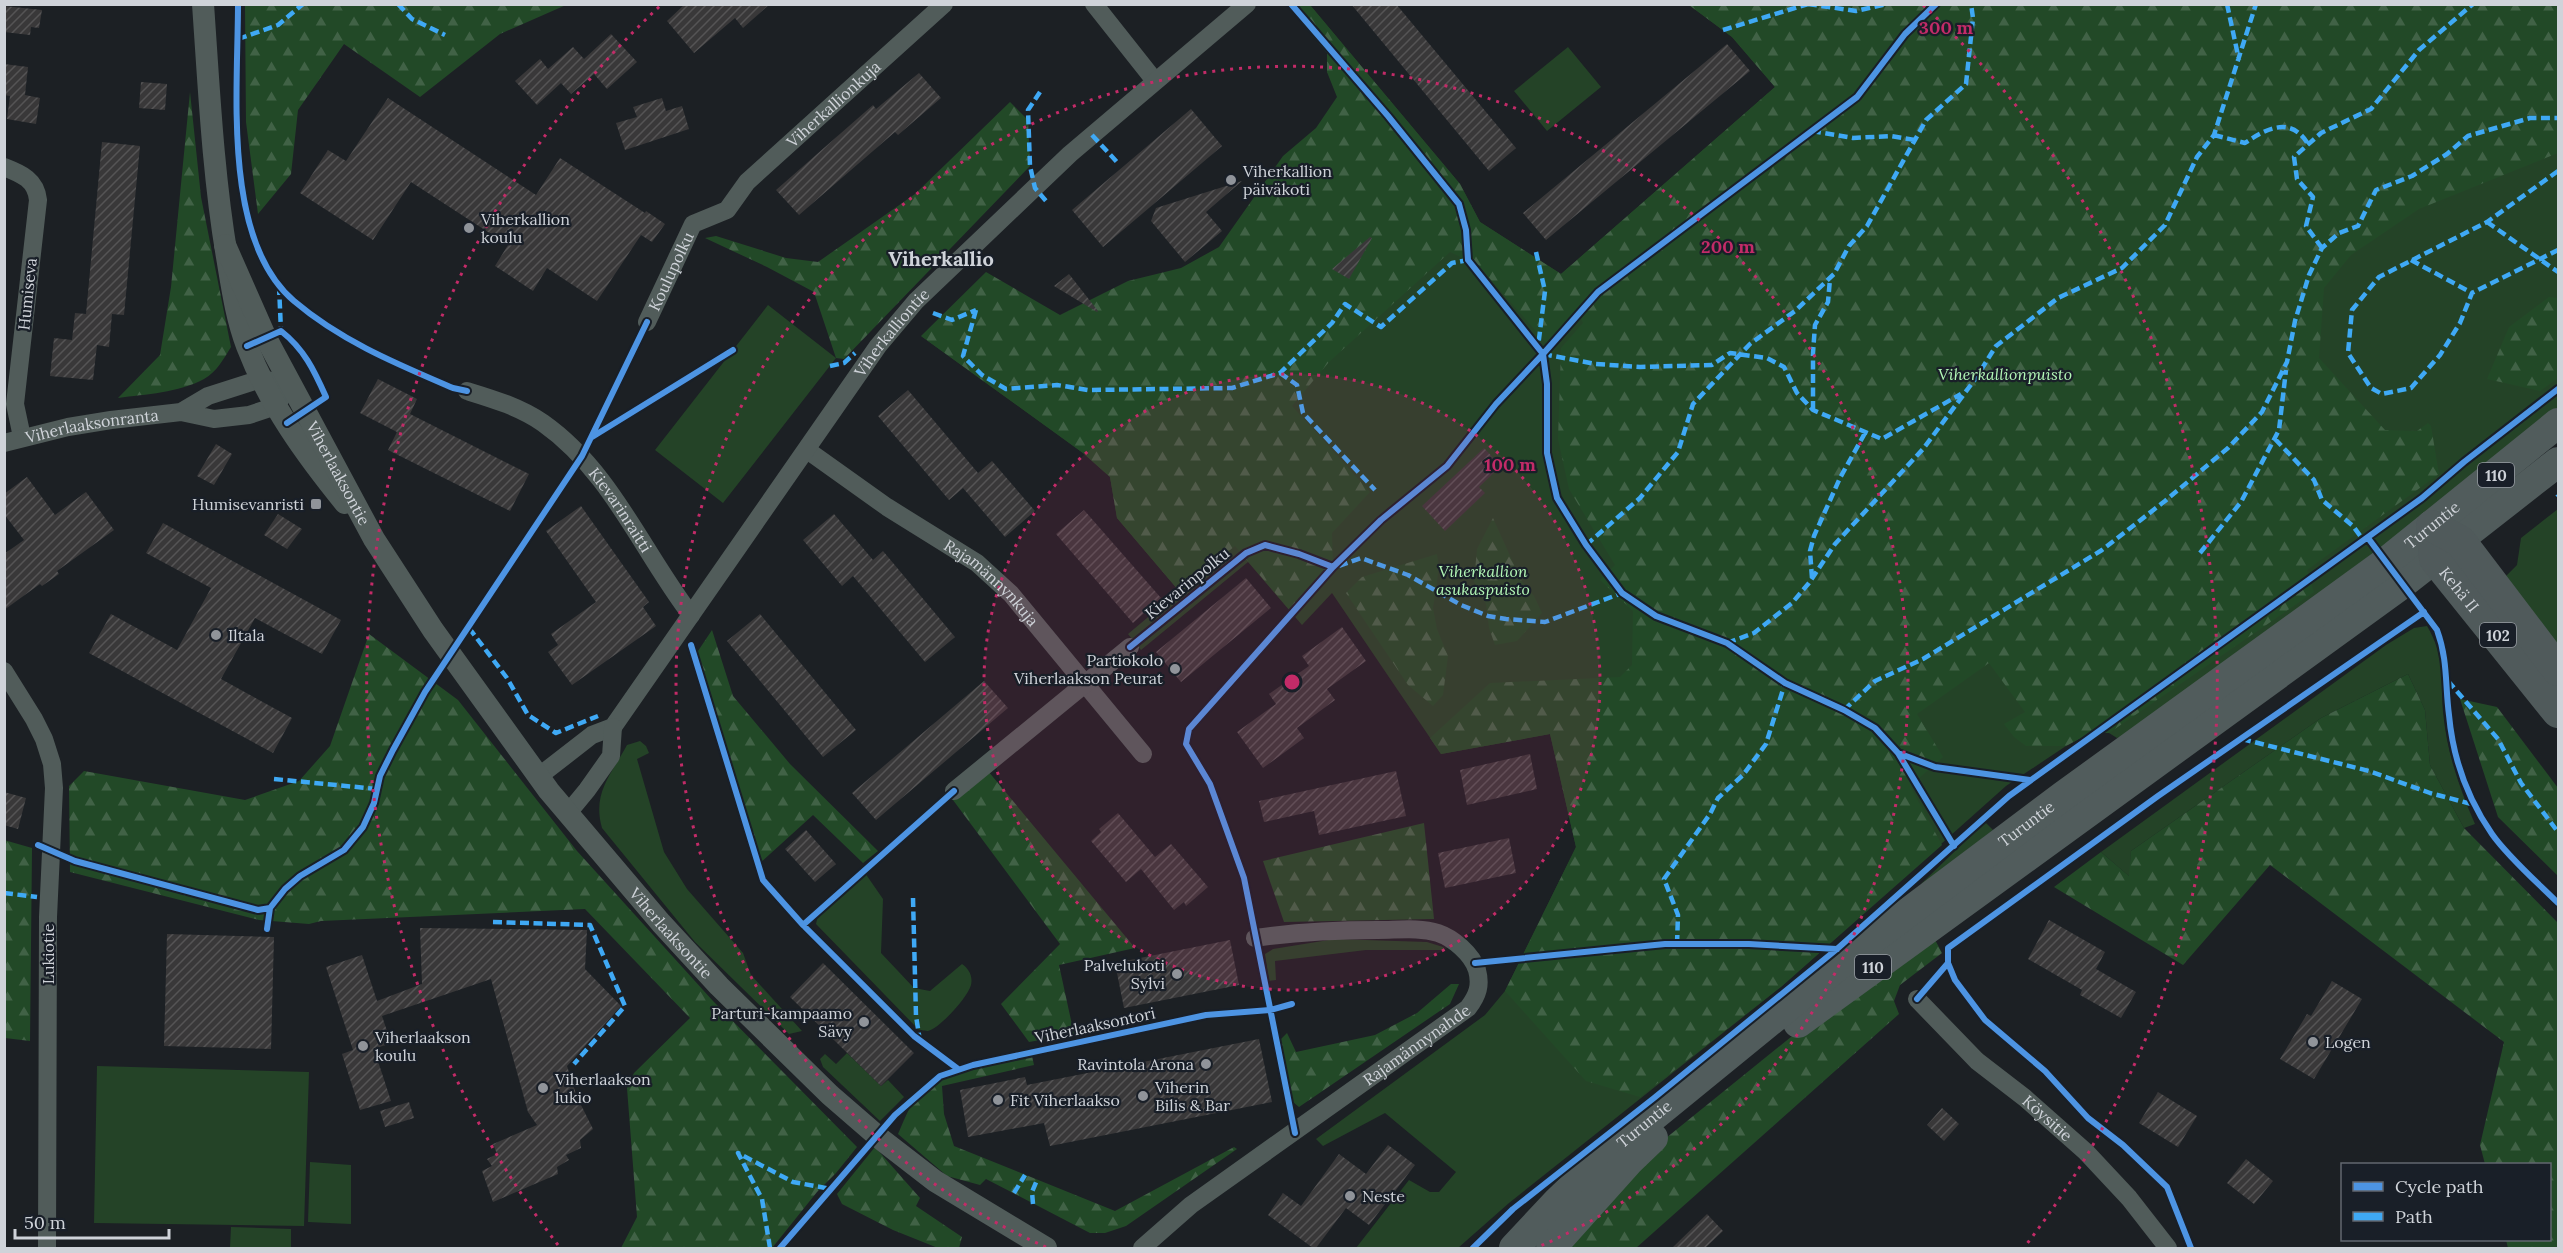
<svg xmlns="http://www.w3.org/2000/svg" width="2563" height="1253" viewBox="0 0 2563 1253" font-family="Lora,serif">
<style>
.green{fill:#244327}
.forest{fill:url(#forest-firs)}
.building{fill:url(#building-hatch)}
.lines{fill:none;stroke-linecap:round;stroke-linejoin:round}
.minor{stroke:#515c5a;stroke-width:18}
.tertiary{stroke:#515c5a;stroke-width:22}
.primary{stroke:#515c5c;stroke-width:30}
.trunk{stroke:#505a5b;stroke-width:32}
.quiet{stroke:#3fa9f5;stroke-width:4.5;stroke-dasharray:9 4.5;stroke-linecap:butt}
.cycleway-casing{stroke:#191f28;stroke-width:10}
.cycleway{stroke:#4d94e3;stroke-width:6}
.ring{fill:none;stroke:#c32b68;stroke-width:3;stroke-dasharray:3 6}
.poi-dot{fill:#90949a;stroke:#191f28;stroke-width:2}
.labels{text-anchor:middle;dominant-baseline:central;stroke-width:4.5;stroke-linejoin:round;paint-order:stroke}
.shield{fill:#191f28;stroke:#989da4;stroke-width:1.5}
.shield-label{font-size:15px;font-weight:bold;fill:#cfd3d9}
.street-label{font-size:16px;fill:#cfd3d9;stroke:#191f28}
.poi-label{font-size:16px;fill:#cfd3d9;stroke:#191f28;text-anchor:start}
.park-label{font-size:16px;font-style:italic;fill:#b2f7b6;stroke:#191f28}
.quarter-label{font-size:20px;font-weight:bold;fill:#cfd3d9;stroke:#191f28}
.centre{fill:#c32b68;stroke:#191f28;stroke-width:3}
.ring-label{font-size:18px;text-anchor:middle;font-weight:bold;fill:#c32b68;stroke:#191f28;stroke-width:4.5;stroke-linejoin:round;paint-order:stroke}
</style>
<defs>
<pattern id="forest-firs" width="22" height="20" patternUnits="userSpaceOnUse" patternTransform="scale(1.5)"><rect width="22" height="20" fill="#224927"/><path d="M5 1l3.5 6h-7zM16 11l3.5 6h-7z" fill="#416246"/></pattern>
<pattern id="building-hatch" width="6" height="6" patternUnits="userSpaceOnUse" patternTransform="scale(1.5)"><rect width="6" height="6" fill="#393839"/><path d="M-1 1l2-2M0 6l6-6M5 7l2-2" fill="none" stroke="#555455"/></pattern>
</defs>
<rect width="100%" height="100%" fill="#1c2024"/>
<path class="green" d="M1291,5H1310L1460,184L1480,222L1561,274L1775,87L1732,37L1689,5H2558V414L2488,472L2132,732L2117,738L2109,733H2090L2066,746L2006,786L1782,986L1509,1203L1458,1248H1356L1409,1180L1430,1192H1439L1456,1172L1385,1113L1323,1146L1316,1139L1485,1015L1505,991L1576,847L1550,734L1441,754L1332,593L1302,625L1248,562L1141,650L1128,634L1179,591L1117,518L1110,477L1083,453L921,336L1069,378L1375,128L1327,72V53L1288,7Z
M1568,47L1601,87L1547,131L1514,91Z
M768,305L836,358L723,503L655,450Z
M2558,509V649L2505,577L2517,565L2521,538Z
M2427,626C2445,656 2441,679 2443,712C2447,753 2459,787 2475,824L2464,828L2430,765L2425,710L2408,674L2321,718L2131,851L2130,877L2101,852L2386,645L2414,628Z
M640,741L646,746L649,753L637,759L664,852L687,889L743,953L751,975L802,1031L789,1034L695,942L602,828C592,793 611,775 627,745Z
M1985,822L1993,830L1919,889L1922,883Z
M865,873L883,899L881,953L914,988L930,991L962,964C969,969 973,976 971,985C968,997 940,1028 928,1031C927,1031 919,1030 918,1029L816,924L818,915Z
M1335,939L1427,942L1443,947L1445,950H1366L1275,961L1276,980L1269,981L1265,954L1273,949Z
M847,1053L881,1086L888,1080L904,1097L880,1121L823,1067L820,1059L825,1054L836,1064Z
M97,1066L309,1072L304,1226L94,1223Z
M310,1162L351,1165V1224L308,1222Z
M231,1227L291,1229V1248H230Z"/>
<path class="forest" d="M245,5V4L566,5L500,34L420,97L344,44L298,110L291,174L258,214L246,122Z
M1291,5H1310L1460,184L1480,222L1561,274L1775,87L1732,37L1689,5H2558V153L2419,209L2351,255L2324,288L2319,358L2385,430L2417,431L2428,423L2431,426L2439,474L2307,570L2314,592L2109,733H2090L2066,746H2026L2014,737L2004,724L2025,712L1989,663L1917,714L1943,757L1910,786L1942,845L1782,986L1640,1097L1586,1081L1505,991L1576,847L1550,734L1441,754L1430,738L1490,683L1620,677L1632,665L1633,611L1600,580L1615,565L1569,489L1558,439L1561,348L1583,323L1579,314L1549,346L1478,265L1450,252L1329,362L1292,406L1370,492L1332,533L1333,567L1293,614L1235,546L1179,591L1117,518L1110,477L1083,453L921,336L986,272L1060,315L1128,281L1181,268L1219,247L1283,156L1316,128L1337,97L1327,72V53L1288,7Z
M190,92L201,197L231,347C224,358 217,372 204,379C178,393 146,394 118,398L160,355L171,287Z
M1010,102L1028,120L1030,166L844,359L836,358L814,292L767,267L705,238L716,236L786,258L818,262L915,194Z
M2549,297L2558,298V378L2540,391L2487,379L2509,327Z
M1493,518L1521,580L1534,596L1542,613L1517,641L1495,645L1489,628L1486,604L1474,582L1477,549Z
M1437,554L1439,568L1433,608L1437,629L1448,656L1443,695L1433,706L1408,685L1346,593L1362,577Z
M712,630L733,696L790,764L878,851L863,863L813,815L759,864L694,657Z
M369,634L458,700L577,851L713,1001L857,1147L836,1173L817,1192L772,1248H621L637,1217L627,1088L634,1073L690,1018L585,909L321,921L309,924L259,920L70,872L69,786L84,771L245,800L299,781L330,746Z
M2408,674L2425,710L2430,765L2464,828L2558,923V1248H2508L2506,1240H2550V1164H2485L2480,1145L2504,1042L2270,865L2183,965L2054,887L2101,852L2129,876L2131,851L2321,718Z
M2460,699L2497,707L2558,788V876L2498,817Z
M988,771L1135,948L1059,965L1074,1034L1029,1042L1001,1004L1060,944L953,800Z
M1424,823L1434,919L1284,922L1263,861Z
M4,840L32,848L30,1041L5,1038Z
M1932,934L1942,953L1900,985L1894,1001L1899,1014L1636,1248H1560L1650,1151L1849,990Z
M1451,984H1459L1450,1004L1299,1107L1293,1102L1280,1040L1287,1033L1296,1052L1375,1035L1417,1013Z
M1032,1056L1034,1065L942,1086L944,1114L954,1146L1115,1211L1234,1147L1237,1149L1126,1226L1105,1233H1090L986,1179L980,1185L947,1176L898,1134C903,1123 908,1109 915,1100C941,1069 995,1065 1032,1056Z
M875,1147L920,1198L916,1206L962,1237L959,1248H938L893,1230L842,1204L837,1194Z"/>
<path class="building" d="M685,4H770L743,28L735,18L694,53L667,21Z
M1351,4H1396L1516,148L1489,171Z
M4,6L42,10L39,28L31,27L30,35L4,32Z
M611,34L637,62L607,89L594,74L571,94L561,83L537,105L515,81L540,59L548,69L573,47L584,59Z
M1727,44L1750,71L1546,240L1523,213Z
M4,64L28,67L25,95L40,98L36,124L7,119L10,96L4,95Z
M919,73L941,98L898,135L895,132L799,215L776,190L873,105L876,109Z
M141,82L167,84L165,110L139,108Z
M388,98L536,195L560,158L645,213L646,211L665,224L652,242L641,235L597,301L547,268L533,291L495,266L508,245L411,182L373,240L300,193L328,150L346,161Z
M662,98L666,111L682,106L689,129L625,150L616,123L637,117L633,107Z
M1191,109L1222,146L1103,247L1072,210Z
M102,142L140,146L124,315L112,314L109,347L97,345L93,380L50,376L54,338L72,340L75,313L86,314Z
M1242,181L1206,212L1222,231L1185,262L1151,221L1156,208Z
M1370,237L1372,238L1349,279L1332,269Z
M1069,274L1098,311L1097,312L1054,286Z
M378,379L417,399L410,414L529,474L510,511L388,450L397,432L360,413Z
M908,390L978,473L992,461L1035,511L1005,537L963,488L949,500L878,416Z
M216,444L232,454L214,485L197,476Z
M1484,448L1501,466L1479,487L1485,493L1445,531L1422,506Z
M27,477L55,515L86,492L114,530L57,571L59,574L42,586L40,584L4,610V554L24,540L4,514V494Z
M581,506L649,602L643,607L656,626L572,685L548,652L558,645L551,634L596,602L546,531Z
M1084,510L1161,598L1133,623L1056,534Z
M278,514L302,529L287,549L264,535Z
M834,514L873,560L883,551L955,637L925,662L853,576L842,586L803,540Z
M163,523L341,620L322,654L255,618L221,679L292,718L273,753L89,653L111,614L177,650L211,588L146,553Z
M1246,578L1271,608L1181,682L1156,652Z
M760,614L856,730L823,757L727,641Z
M1342,627L1366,661L1327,689L1335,700L1297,728L1304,738L1263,768L1237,732L1276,704L1269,694L1309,666L1302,656Z
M984,681L1008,708L876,820L852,793Z
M1530,754L1537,789L1467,805L1460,770Z
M1396,771L1406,816L1319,835L1314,811L1264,822L1259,801Z
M4,792L26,798L18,829L4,825Z
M1118,813L1155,857L1171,844L1208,887L1186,906L1184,902L1174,910L1141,869L1126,882L1091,841L1101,832L1099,829Z
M806,830L836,864L815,882L785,849Z
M1509,838L1516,873L1445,888L1438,853Z
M2049,920L2105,952L2096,969L2136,992L2121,1018L2080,995L2082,990L2028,959Z
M420,928L587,930L585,969L621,1006L567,1066L577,1097L593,1129L580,1140L581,1148L566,1155L569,1160L557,1167L558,1174L493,1202L482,1171L492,1166L487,1159L497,1154L493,1144L537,1125L528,1112L491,979L382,1016L391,1043L374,1049L391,1101L360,1110L342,1054L353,1050L326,967L362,955L377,1001L422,984Z
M167,934L274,937L271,1049L164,1046Z
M1230,940L1239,985L1124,1008L1115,963Z
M823,963L914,1053L881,1086L790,997Z
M2332,981L2362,999L2314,1079L2280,1059L2307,1014L2311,1016Z
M1259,1039L1272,1102L1050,1146L1044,1123L968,1137L960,1090L1025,1077L1027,1085Z
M2158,1092L2197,1116L2178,1147L2139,1123Z
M409,1102L414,1118L385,1127L380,1111Z
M1942,1108L1959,1124L1944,1141L1927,1125Z
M1388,1145L1415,1165L1369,1225L1346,1208L1316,1248H1313L1268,1215L1283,1193L1301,1206L1339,1154L1366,1174Z
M2246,1159L2273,1181L2254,1204L2227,1183Z
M1707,1214L1723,1231L1705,1248H1672Z"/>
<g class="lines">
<g class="minor">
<path d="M1094,4L1155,81"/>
<path d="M4,167C22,174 36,180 38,200L15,404L22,437"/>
<path id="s1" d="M647,322L693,224L727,210L747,182L944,4"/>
<path id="s2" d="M467,391C493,399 520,407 543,423C611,471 642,551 691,615"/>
<path id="s3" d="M4,443L68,427L111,420L181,412L214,419L249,415L276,406L290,384L261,379L208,396L181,412"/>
<path id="s4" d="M807,450L887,507L977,563L1011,594L1143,754"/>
<path d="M4,671L34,719L44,739L52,764L54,788L48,917L47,1248"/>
<path id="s5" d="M538,777L592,735L613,727L878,346L916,301L1070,154L1247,4"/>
<path d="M954,791L1130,647"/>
<path d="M568,813L587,790L611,756L613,727"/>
<path id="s6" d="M1917,999L1977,1061L2025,1098L2086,1152L2129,1198L2168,1248"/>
<path id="s7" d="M1142,1248L1191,1205L1468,1008C1478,995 1481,985 1477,970C1472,954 1453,938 1438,933C1419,927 1398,930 1378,930C1336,930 1296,932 1255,938"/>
</g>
<g class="tertiary">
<path d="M203,4C209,89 213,174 227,257C232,287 236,317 247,346C269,404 306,455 345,503"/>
<path id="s8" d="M225,245L266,338L374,539L433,630L549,791L661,923L719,986L830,1095L882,1140L935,1181L1046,1248"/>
</g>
<g class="primary">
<path d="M1798,1023L2402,584L2558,462"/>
<path id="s9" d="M1514,1248L1558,1201L1607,1154L1845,960L2063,796L2386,562L2558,423"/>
<path d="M1551,1248L1629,1161L1653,1138"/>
</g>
<g class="trunk">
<path id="s10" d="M2432,526L2435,559L2558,712"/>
<path d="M2432,526L2460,541L2558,670"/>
</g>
<path class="quiet" d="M398,4L412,19L445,35
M1808,4L1856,11L1887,4
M2227,4L2239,60
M1723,30L1808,4
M238,39L278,25L303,4
M1040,92L1028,110L1030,166L1035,188L1046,201
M1812,131L1853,138L1891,136L1915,140
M1092,135L1117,162
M2214,135L2245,143C2267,128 2291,116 2308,144
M2558,171L2487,222L2379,277L2352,310L2348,353L2371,388L2382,394L2411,388L2440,355L2460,323L2472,293L2558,250
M2487,222L2558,272
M2322,248L2306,226L2313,197L2297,179L2294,157L2321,133L2371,109L2419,50L2473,4
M1536,252L1545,291L1538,347
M2411,260L2472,293
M279,286L281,331
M976,310L963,356L982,375L1006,389L1057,385L1088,390L1232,388L1280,373L1332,323L1345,304L1381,327L1452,263L1468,260
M933,313L952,320L976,310
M1543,354L1596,364L1640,367L1712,365L1730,353L1767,358L1784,367L1797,393L1813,410L1882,439L1961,394
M830,366L844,363L855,353
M1280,373L1297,385L1303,413L1375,490
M1813,410V353L1815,325L1828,302L1830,279
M2275,439L2314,480L2322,500L2353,526L2364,541
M2557,497L2558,496
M1586,545L1640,498L1678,452L1693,404L1750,344L1795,311L1834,274L1849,246L1867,226L1926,120L1966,84L1973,18L1971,4
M2200,553L2241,502L2279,430L2286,370
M1339,566L1361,558L1408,575L1461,605L1488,616L1506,619L1545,622L1622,593
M1812,578L1810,551L1814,536L1840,478L1865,433
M469,628L507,678L528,715L556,733L598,716
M1727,643L1754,633L1792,603L1809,583L1835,544L1923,449L1976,378L1996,346L2058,298L2122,268L2165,225L2197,157L2214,135L2256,4
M2448,681L2498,739L2521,783L2558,832
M1844,710L1875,681L1923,659L2102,550L2165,501L2228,448L2262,412L2287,362L2295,321L2309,275L2322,248L2339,233L2358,226L2376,190L2412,176L2447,154L2468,136L2530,118H2558
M2242,739L2369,771L2430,793L2475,805
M274,779L377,789
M4,893L37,897
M913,898L916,1016L920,1041
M493,922L590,925L625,1006L574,1064
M1677,944L1678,915L1664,879L1710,814L1718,798L1743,775L1766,744L1785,683
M1014,1193L1025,1175
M1033,1204L1032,1192L1037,1180
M770,1248L762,1199L738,1153L793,1182L831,1189"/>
<defs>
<path id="cycleway" d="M238,4C238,90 222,240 294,301C341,341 397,364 453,388L467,391
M1291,4L1388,116L1459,204L1466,230L1468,260L1543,354L1496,404L1447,466L1381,520L1333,567L1189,729L1186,744L1210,784L1244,878L1295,1133
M1936,4L1905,34L1857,97L1598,292L1543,354L1547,384V453L1557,498L1586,545L1622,593L1656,616L1727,643L1785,683L1844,710L1875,728L1898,753L1954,846
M247,346L281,331C304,349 314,370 326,397L287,423
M592,437L733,350
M2368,538L2437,630C2448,660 2445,685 2449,715C2453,759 2467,798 2492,834C2508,857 2538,883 2558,903
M691,645L763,880L803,925L914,1036L958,1069
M1130,647L1246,553L1265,545L1299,554L1333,567
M1898,753L1935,767L2030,780
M38,845L75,861L258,910L270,908
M803,925L954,791
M267,929L270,908L285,889L300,876L344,850L363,827L374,803L380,776L393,750L425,692L582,456L647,322
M1475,963L1665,944H1749L1837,949
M1948,963L1955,980L1985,1020L2045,1071L2088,1118L2123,1145L2167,1187L2191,1248
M1917,999L1948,963V948L2158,796L2424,612
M780,1248L895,1115L940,1076L973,1065L1206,1015L1270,1010L1292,1004
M1473,1248L1513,1209L1654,1098L1837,949L2009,796L2422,498L2464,462L2558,389"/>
</defs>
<use href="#cycleway" class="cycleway-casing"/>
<use href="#cycleway" class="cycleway"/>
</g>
<circle cx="1292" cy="682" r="308" fill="#c32b68" fill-opacity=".12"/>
<g class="ring">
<circle cx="1292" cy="682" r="308"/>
<path d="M1046 1247A616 616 0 1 1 1538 1247"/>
<path d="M558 1245A925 925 0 0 1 661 5M1923 5A925 925 0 0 1 2026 1245"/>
</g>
<g class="poi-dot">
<circle cx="1231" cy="180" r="6"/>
<circle cx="469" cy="228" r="6"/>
<rect x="310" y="498" width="12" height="12" rx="3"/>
<circle cx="216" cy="635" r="6"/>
<circle cx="1175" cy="669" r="6"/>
<circle cx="1177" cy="974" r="6"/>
<circle cx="864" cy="1022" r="6"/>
<circle cx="2313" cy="1042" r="6"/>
<circle cx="363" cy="1046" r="6"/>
<circle cx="1206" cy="1064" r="6"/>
<circle cx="543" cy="1088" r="6"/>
<circle cx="1143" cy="1096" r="6"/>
<circle cx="998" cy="1100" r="6"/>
<circle cx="1350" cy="1196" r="6"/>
</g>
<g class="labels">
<g class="shield">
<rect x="2478" y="463" width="36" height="24" rx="4.5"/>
<rect x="2480" y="623" width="36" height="24" rx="4.5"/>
<rect x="1855" y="955" width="36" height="24" rx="4.5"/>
</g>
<g class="shield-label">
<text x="2496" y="475">110</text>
<text x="2498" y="635">102</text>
<text x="1873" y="967">110</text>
</g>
<g class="street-label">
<text stroke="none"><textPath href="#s1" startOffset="296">Viherkallionkuja</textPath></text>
<text stroke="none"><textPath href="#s1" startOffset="56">Koulupolku</textPath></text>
<text transform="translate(27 294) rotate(-84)">Humiseva</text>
<text stroke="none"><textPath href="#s5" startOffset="574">Viherkalliontie</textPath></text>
<text stroke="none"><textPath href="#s3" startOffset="90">Viherlaaksonranta</textPath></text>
<text stroke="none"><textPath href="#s8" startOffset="255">Viherlaaksontie</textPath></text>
<text stroke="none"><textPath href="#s2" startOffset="200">Kievarinraitti</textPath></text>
<text stroke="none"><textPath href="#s9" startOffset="1170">Turuntie</textPath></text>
<text transform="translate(1187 583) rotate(-39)">Kievarinpolku</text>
<text stroke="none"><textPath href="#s4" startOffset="228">Rajamännynkuja</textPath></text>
<text stroke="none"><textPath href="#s10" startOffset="72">Kehä II</textPath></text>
<text stroke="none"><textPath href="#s9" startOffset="666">Turuntie</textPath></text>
<text stroke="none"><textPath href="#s8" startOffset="824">Viherlaaksontie</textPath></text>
<text transform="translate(48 954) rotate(-90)">Lukiotie</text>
<text transform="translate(1095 1025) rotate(-12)">Viherlaaksontori</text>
<text stroke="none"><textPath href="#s7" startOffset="342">Rajamännynahde</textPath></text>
<text stroke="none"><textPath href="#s6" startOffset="177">Köysitie</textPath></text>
<text stroke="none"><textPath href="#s9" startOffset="180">Turuntie</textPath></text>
</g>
<g class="poi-label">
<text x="1243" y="171">Viherkallion<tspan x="1243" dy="18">päiväkoti</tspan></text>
<text x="481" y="219">Viherkallion<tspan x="481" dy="18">koulu</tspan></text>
<text x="304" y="504" text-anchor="end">Humisevanristi</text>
<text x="228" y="635">Iltala</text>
<text x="1163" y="660" text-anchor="end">Partiokolo<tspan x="1163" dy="18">Viherlaakson Peurat</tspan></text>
<text x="1165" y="965" text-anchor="end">Palvelukoti<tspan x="1165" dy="18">Sylvi</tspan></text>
<text x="852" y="1013" text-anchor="end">Parturi-kampaamo<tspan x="852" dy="18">Sävy</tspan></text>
<text x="375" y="1037">Viherlaakson<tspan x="375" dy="18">koulu</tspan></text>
<text x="2325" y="1042">Logen</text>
<text x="1194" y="1064" text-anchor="end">Ravintola Arona</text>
<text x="555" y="1079">Viherlaakson<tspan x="555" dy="18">lukio</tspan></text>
<text x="1155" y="1087">Viherin<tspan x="1155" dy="18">Bilis &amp; Bar</tspan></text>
<text x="1010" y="1100">Fit Viherlaakso</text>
<text x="1362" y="1196">Neste</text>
</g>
<g class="park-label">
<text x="2005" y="374">Viherkallionpuisto</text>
<text x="1483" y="571">Viherkallion<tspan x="1483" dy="18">asukaspuisto</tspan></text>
</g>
<g class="quarter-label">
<text x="941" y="258">Viherkallio</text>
</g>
</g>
<circle cx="1292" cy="682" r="9" class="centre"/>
<g class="ring-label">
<text x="1946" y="34">300 m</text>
<text x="1728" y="253">200 m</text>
<text x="1510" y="471">100 m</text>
</g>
<rect width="2563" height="1253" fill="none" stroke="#cfd3d9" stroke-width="12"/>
<rect x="2341" y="1163" width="210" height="78" fill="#191f28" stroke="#62676f" stroke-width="1.5"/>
<rect x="2353" y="1182" width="30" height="9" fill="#4d94e3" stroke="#62676f" stroke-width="1.5"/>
<text x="2395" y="1193" font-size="18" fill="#cfd3d9">Cycle path</text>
<rect x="2353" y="1212" width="30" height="9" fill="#3fa9f5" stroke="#62676f" stroke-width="1.5"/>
<text x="2395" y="1223" font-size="18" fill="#cfd3d9">Path</text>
<path d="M15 1229v9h154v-9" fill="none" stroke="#cfd3d9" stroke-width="3"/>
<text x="24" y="1229" font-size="18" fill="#cfd3d9" stroke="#191f28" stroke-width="4.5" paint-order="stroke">50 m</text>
</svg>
